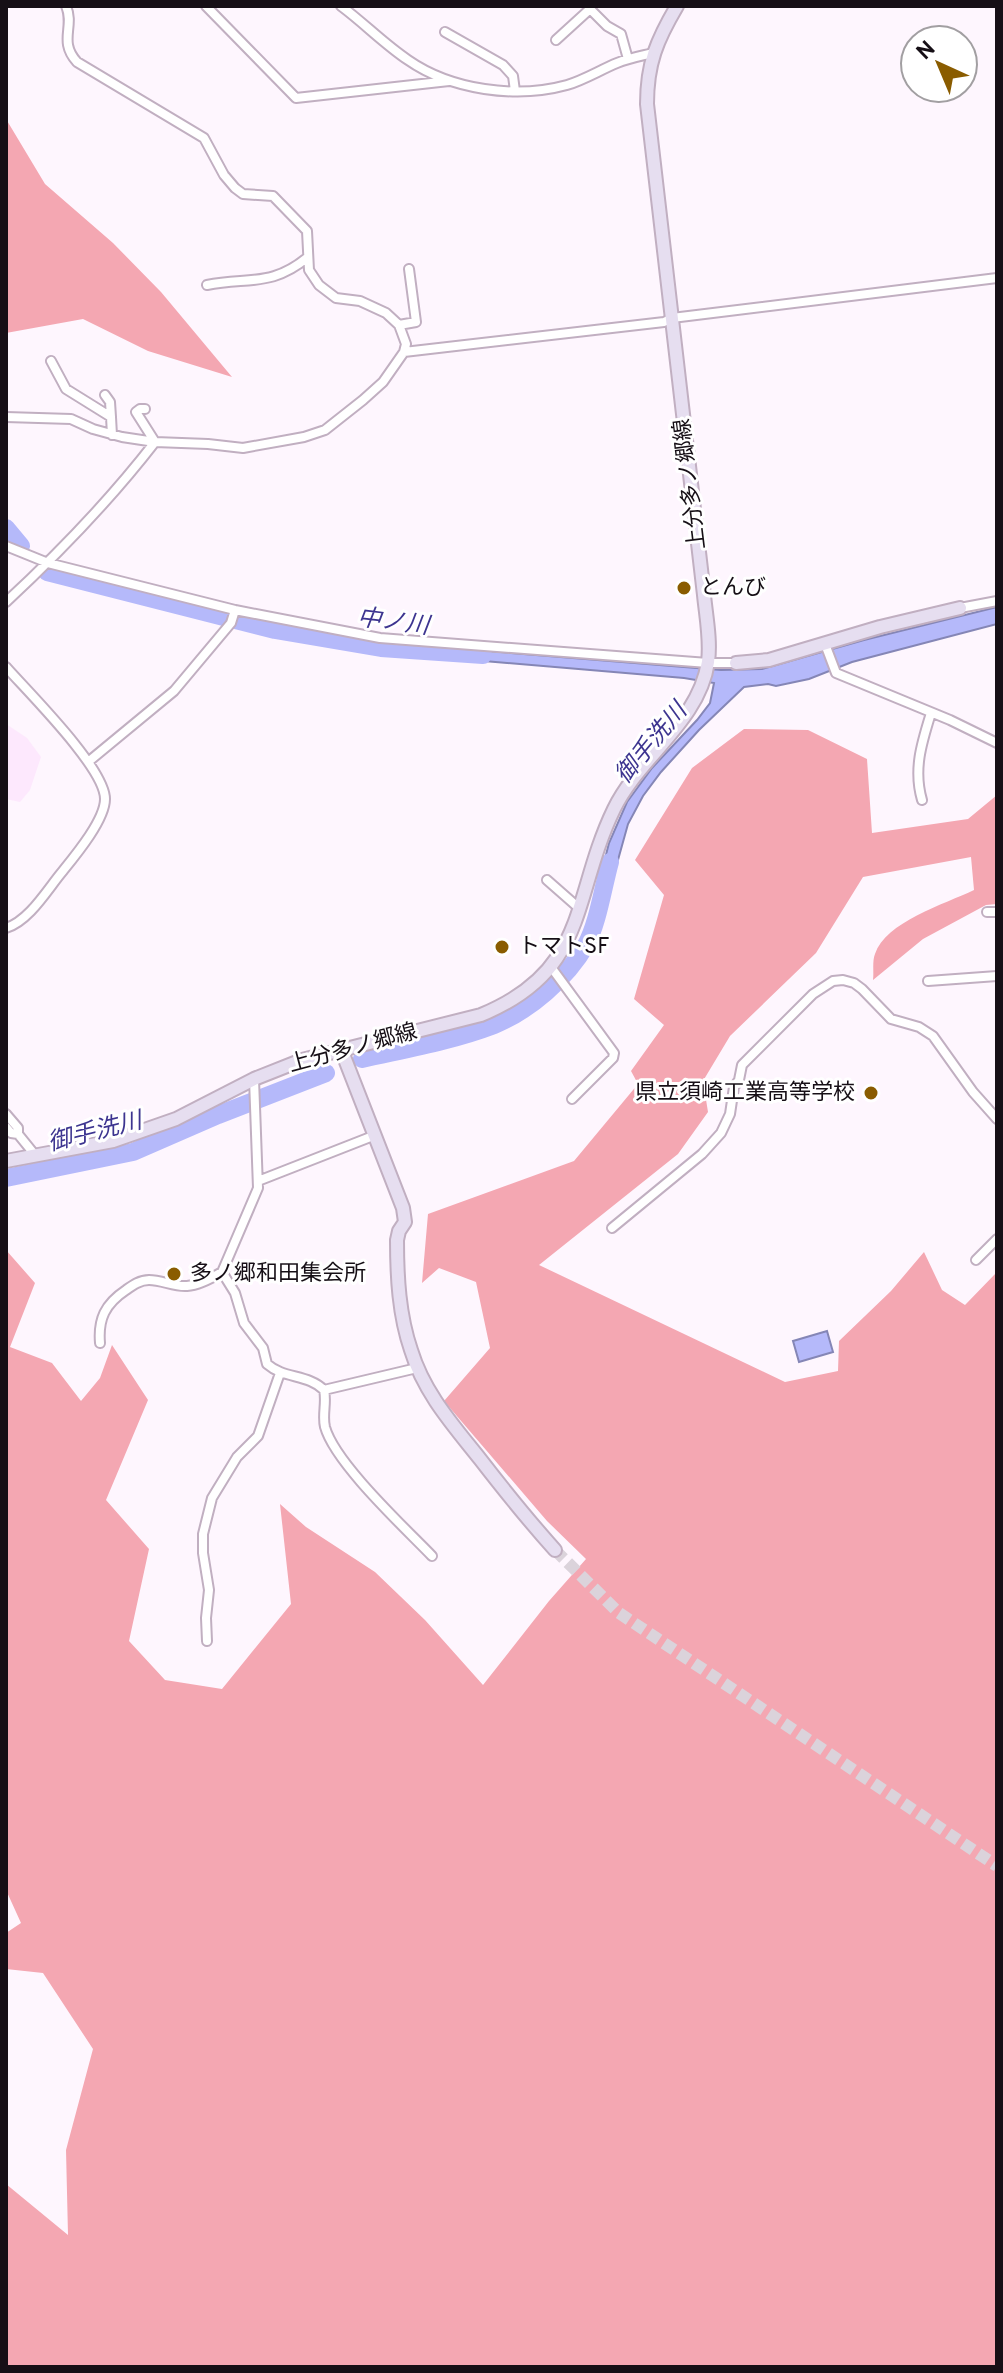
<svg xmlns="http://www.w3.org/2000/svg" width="1003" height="2373" viewBox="0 0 1003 2373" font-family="Overpass,'Noto Sans JP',sans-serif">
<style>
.built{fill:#fde8fd}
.forest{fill:#f4a7b2}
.water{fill:#b5b9fa;stroke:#8586b6;stroke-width:2}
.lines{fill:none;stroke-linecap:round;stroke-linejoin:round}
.river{stroke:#b5b9fa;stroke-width:18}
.secondary-tunnel{stroke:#dbd3db;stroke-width:12;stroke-dasharray:12 6;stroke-linecap:butt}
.street-casing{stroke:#c1afc1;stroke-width:12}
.secondary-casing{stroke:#c1afc1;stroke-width:16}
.street{stroke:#fff;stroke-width:8}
.secondary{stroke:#e6def0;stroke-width:12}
.poi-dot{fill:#8a5c00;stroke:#fff;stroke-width:3}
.labels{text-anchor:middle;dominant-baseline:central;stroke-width:6;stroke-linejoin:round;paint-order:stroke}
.street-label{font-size:22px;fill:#160f16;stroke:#fff}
.poi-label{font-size:22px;fill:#160f16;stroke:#fff;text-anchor:start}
.water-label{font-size:24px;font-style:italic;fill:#3d3590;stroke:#fff}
</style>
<rect width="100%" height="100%" fill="#fef6fe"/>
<path class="built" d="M6,724L27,738L41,757L30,790L20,802L6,799Z"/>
<path class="forest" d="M6,119L45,184L113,243L161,292L232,377L148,351L83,319L6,333Z
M744,729L808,730L867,759L872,833L968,819L997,795V904L986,905L923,939L873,980C874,972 872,961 875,954C885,922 945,904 974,890L971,857L863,877L816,953L730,1036L703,1081L708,1112L678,1154L539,1265L785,1382L838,1371L839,1341L891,1291L924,1252L942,1290L965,1305L997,1272V2367H6V2184L68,2235L66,2150L93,2049L43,1973L6,1969V1933L21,1923L6,1890V1250L35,1283L10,1347L52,1363L81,1401L100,1378L112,1345L148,1400L106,1500L149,1549L129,1641L165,1680L222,1689L291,1604L280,1504L306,1527L375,1572L425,1620L483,1685L549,1601L586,1559L547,1521L444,1401L490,1348L476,1282L439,1268L422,1283L428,1214L574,1161L638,1084L631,1071L664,1025L634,999L664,895L635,860L692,768Z"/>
<path class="water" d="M997,607V624L852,662L809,679L776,686L768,684L744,687L699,730L661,772L643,796L628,824L611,885L599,882L609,843L627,802L652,768L697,720L710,703L714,683L684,678L461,659L463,649L721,670L762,669L864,640Z
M827,1331L833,1352L799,1362L793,1341Z"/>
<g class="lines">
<path class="river" d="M6,528L21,546
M47,572L275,630L381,648L483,655
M362,1059C406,1049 452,1041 494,1025C529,1011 567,978 586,945C598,923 603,887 610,862
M6,1178L133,1152L218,1115L326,1073"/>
<path class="secondary-tunnel" d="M555,1550L619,1613L997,1866"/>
<defs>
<path id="street" d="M206,6L296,98L449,81
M341,6C364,23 384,44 408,60C451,90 516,99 567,85C584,80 600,70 617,63C629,58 641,56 653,53
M445,32L503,65L513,76L515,91
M556,40L590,9L607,26L621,34L628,59
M207,285C249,277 272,287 308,257
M399,325L416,322L409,269
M404,352L664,322L672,318L997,278
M51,361L66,389L111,417L112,435
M105,395L110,402L111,417
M145,409H140L136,412L155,442
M6,417L71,419L93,429L122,437L155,442L208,444L243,448L304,437L325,430L363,400L383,382L404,352L406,344L399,325L386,313L360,301L336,298L319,285L309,270L307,231L273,196L243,194L235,188L224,175L204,138L77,62C58,41 75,27 66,6
M6,546L48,563L235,610L380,638L708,663H736
M6,602C60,552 110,500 155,442
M960,608L997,601
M825,644L836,673L950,720L997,743
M6,667C28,692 105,768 105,799C105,820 75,856 62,872C47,890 29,921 6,928
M88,762L174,691L231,623L235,610
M922,800C913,769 922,742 931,713
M547,880L580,909
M987,912H997
M551,967L614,1053L613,1058L572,1099
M928,981L997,976
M254,1079L258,1188L222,1272L235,1293L244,1323L263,1348L267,1364C284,1379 308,1374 324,1390C327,1402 322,1415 325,1427C335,1463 404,1527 432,1556
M6,1114L18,1128V1134L35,1155
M6,1127L11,1133L18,1134
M258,1181L373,1136
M612,1228L702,1154L721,1133L730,1114L734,1087L739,1080L742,1065L813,994L833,981L843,980L854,983L862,989L891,1019L919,1027L933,1036L973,1092L997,1119
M976,1260L997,1239
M100,1343C98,1319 105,1304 126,1290C133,1285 140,1280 149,1280C162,1280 174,1287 187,1286C199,1285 212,1278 222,1272
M324,1390L417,1368
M207,1641L206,1618L209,1590L203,1553V1534L212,1498L237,1457L258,1436L280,1373"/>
<path id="secondary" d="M736,663L769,660L880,627L960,608
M341,1049L403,1208L405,1222L399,1231L397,1240C397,1277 399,1315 411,1350C424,1393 453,1425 480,1459C504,1490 529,1521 555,1550
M6,1161L113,1141L176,1119L254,1079L302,1060L481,1015C590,970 571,898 614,809C639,757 699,722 708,662C711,640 706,616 704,595L647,104C647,63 657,40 677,6"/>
</defs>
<use href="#street" class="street-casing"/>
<use href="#secondary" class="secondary-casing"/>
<use href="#street" class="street"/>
<use href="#secondary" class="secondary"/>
</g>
<g class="poi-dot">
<circle cx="684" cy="588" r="8"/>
<circle cx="502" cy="947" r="8"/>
<circle cx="871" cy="1093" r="8"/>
<circle cx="174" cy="1274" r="8"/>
</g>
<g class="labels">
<g class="street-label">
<text transform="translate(691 484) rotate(-97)">上分多ノ郷線</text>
<text transform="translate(353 1049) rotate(-15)">上分多ノ郷線</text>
</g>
<g class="poi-label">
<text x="700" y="588">とんび</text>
<text x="518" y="947">トマトSF</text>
<text x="855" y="1093" text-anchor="end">県立須崎工業高等学校</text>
<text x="190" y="1274">多ノ郷和田集会所</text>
</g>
<g class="water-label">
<text transform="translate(393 623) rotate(7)">中ノ川</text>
<text transform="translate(652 744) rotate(-50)">御手洗川</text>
<text transform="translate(95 1133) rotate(-14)">御手洗川</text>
</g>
</g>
<rect width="1003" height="2373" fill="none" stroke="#160f16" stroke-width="16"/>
<g transform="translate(939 64) rotate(316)"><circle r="38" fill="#ffffff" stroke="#a29fa2" stroke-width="2"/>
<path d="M0-6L14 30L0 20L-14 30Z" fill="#8a5c00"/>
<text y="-12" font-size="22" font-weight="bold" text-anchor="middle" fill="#160f16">N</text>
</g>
</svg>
